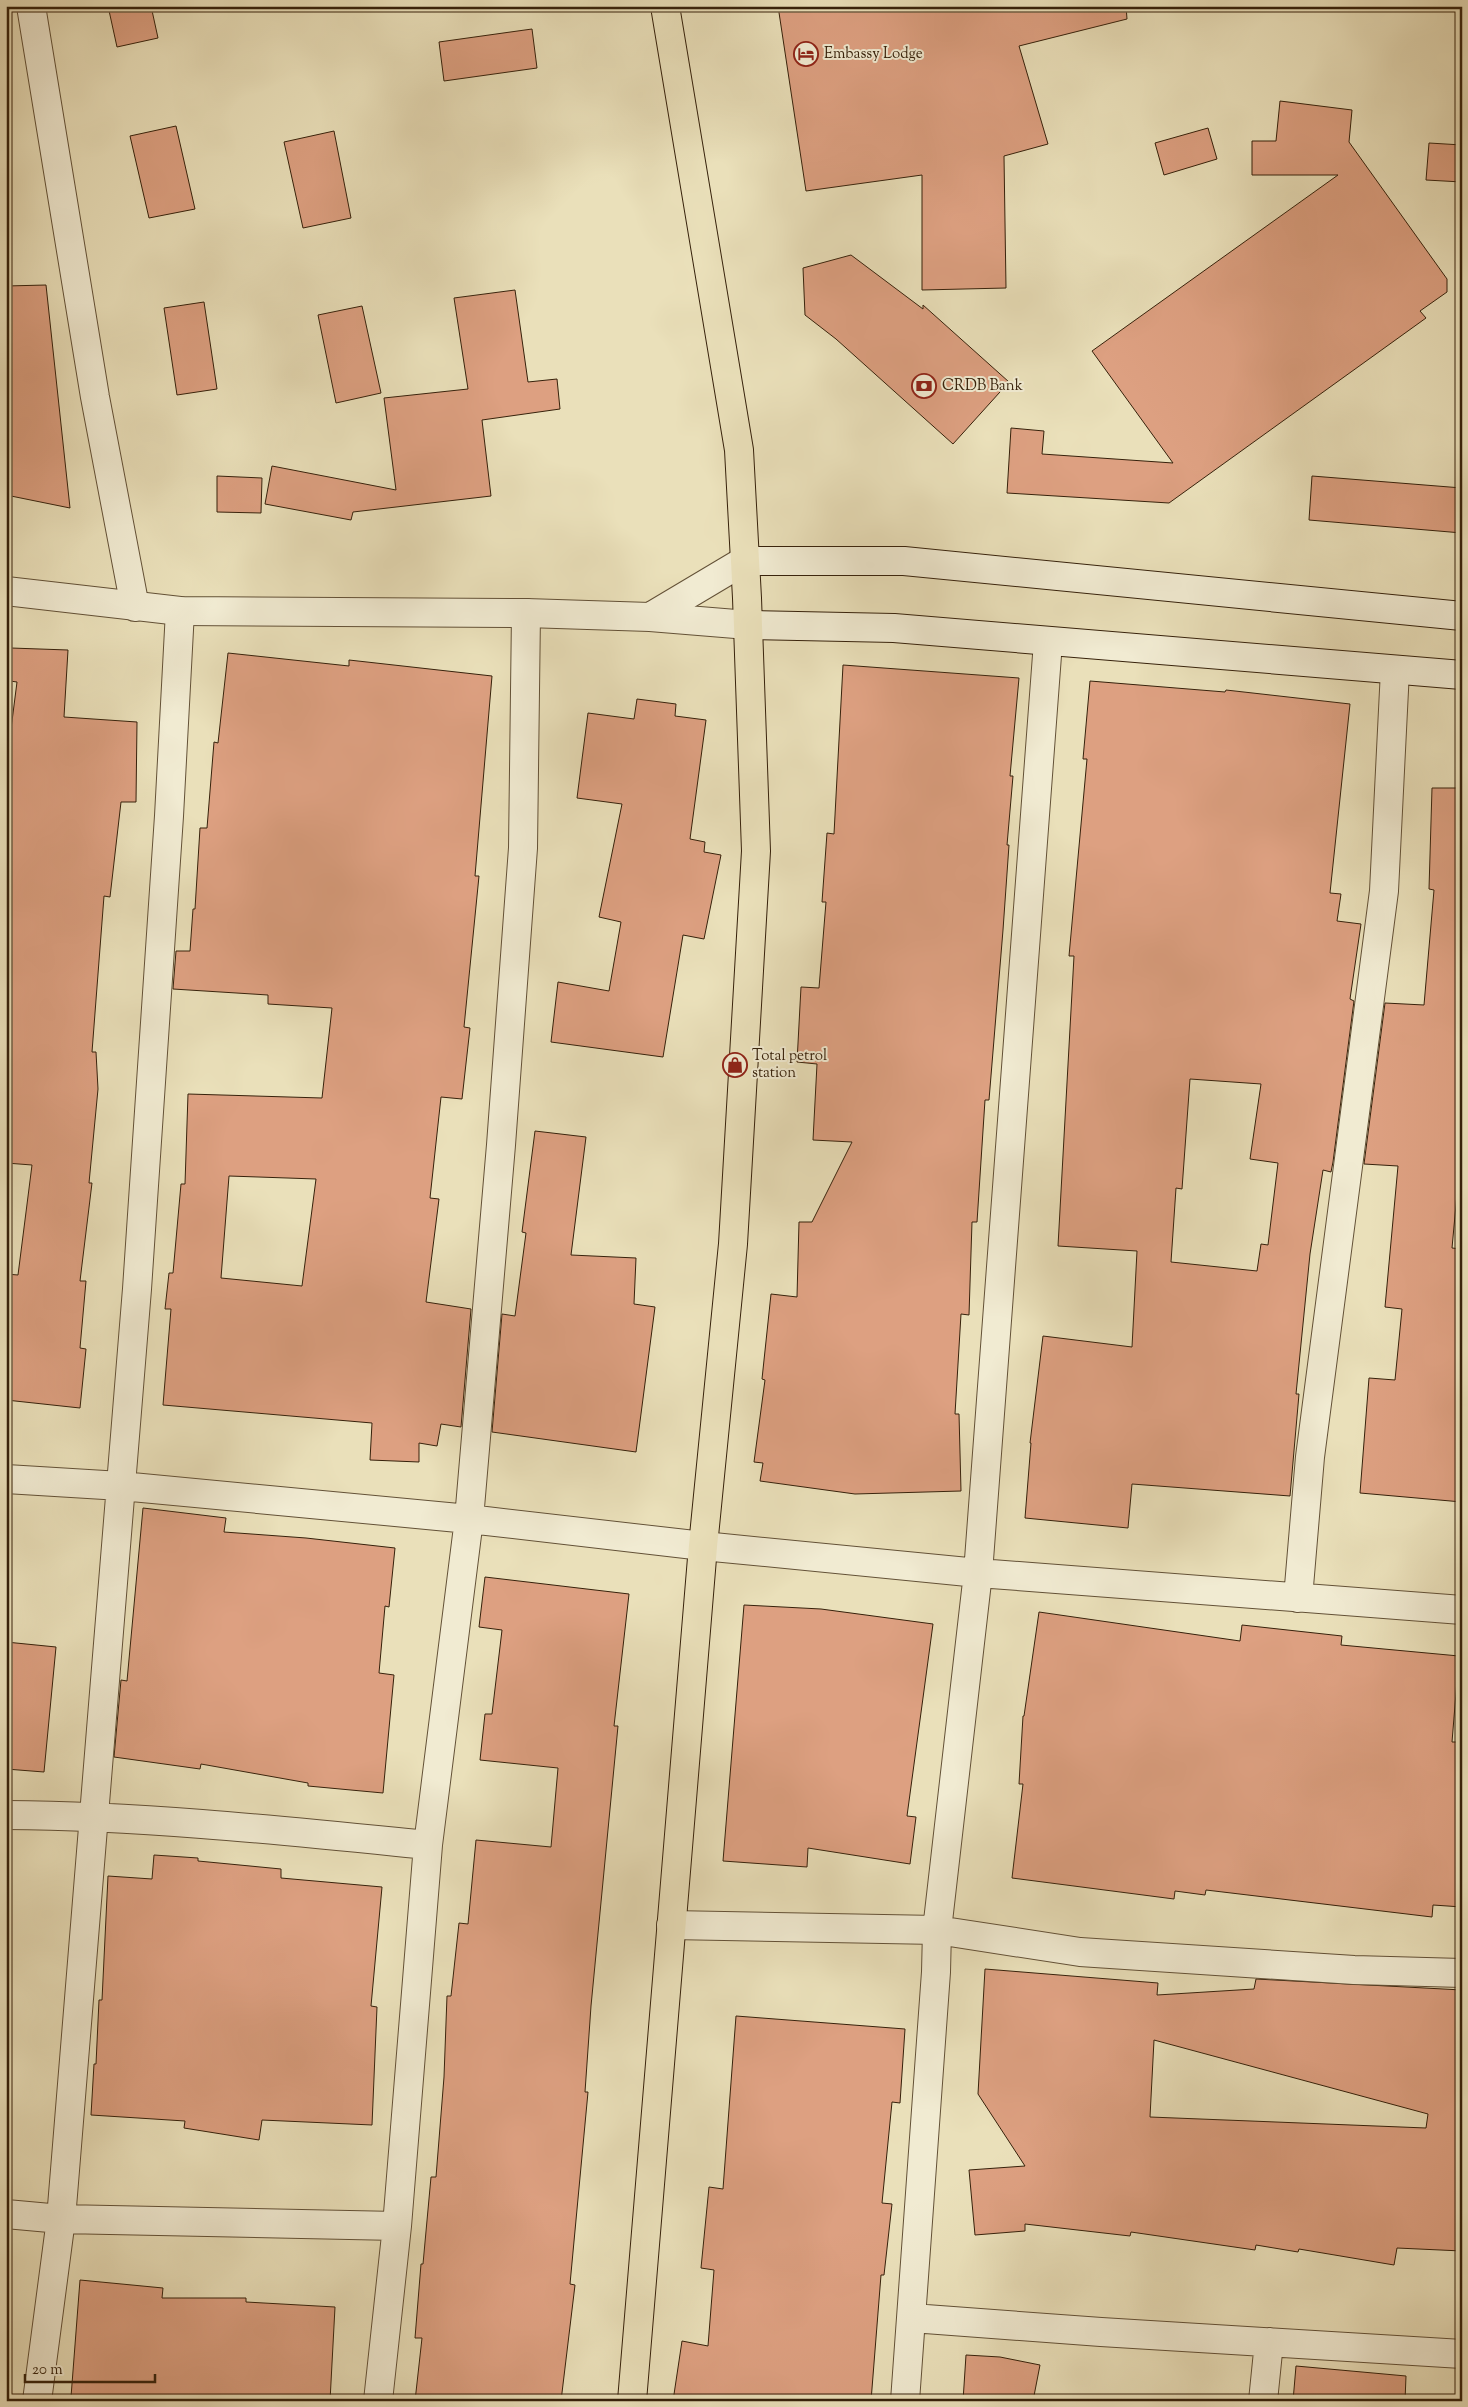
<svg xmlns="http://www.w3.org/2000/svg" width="1468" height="2407" viewBox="0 0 1468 2407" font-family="'Sorts Mill Goudy',serif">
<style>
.building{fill:#dda081;stroke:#36210b;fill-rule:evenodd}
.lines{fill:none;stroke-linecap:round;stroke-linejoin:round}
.minor-casing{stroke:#635137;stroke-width:30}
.tertiary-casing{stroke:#635137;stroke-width:30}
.secondary-casing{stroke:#36210b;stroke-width:30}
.trunk-casing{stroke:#36210b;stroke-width:30}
.minor{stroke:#f1ebd2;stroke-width:28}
.tertiary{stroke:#f1ebd2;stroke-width:28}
.secondary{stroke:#f1ebd2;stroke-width:28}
.trunk{stroke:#eae0ba;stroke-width:28}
.labels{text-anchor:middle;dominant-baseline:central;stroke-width:4;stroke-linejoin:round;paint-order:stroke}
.poi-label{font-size:15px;fill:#36210b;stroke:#f1ebd2;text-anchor:start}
</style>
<rect width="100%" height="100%" fill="#eae0ba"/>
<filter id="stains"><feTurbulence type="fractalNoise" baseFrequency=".004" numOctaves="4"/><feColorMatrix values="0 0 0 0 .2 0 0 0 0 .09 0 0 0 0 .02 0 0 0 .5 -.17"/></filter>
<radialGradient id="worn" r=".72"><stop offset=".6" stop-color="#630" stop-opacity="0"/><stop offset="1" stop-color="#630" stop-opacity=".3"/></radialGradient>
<path class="building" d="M108,6H151L158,38L117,47Z
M778,6H1126L1127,19L1019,46L1048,144L1004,156L1006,288L922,290V175L806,191Z
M532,29L537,68L444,81L439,42Z
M1280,101L1352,110L1349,142L1447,279V292L1420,311L1426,318L1169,503L1007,493L1011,428L1044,431L1042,454L1173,463L1092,351L1338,175H1252V141H1276Z
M176,126L195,209L149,218L130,136Z
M1208,128L1217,159L1164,175L1155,143Z
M334,131L351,218L303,228L284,142Z
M1429,143L1462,145V182L1426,180Z
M851,255L923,309V305L1009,382L953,444L836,339L805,315L803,268Z
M46,285L70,508L6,495V286Z
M515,290L528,382L557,379L560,409L482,420L491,496L353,512L351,520L265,504L272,466L396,490L384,398L468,389L454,298Z
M204,302L217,389L177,395L164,308Z
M362,306L381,393L336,403L318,315Z
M217,476L262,478L261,513L217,512Z
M1312,476L1462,488V533L1309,520Z
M11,648L68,650L64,717L137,722L136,802H121L110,897L104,896L92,1052H96L98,1089L89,1183H92L80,1281H86L80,1348L86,1349L80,1408L6,1400V1274L18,1275L32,1165L6,1163V768L17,682L10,681Z
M228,653L349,666V660L492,676L475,876H479L464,1027L470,1028L462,1099L441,1097L430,1198L439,1199L426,1302L471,1309L461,1427L441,1424L437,1446L419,1443V1462L370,1460L372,1423L163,1405L171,1309H165L169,1273H173L181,1184H185L188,1094L322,1098L332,1008L268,1004V995L173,989L176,951H190L193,909H195L200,828H207L214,742L218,743ZM229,1176L316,1179L302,1286L221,1278Z
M843,665L1019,678L1010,776H1013L1007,845H1009L1003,930L989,1100H985L977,1222H972L969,1315L961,1314L955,1414H959L961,1491L855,1494L760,1481L763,1463L754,1462L765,1380L762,1379L771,1294L797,1297L799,1222H812L852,1142L813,1140L817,1064L797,1062L801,987L819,988L826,902H822L827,833L834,834Z
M1090,681L1225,692L1226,690L1350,704L1330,893L1341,894L1337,921L1361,924L1350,999L1354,1001L1333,1162L1331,1172L1323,1170L1310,1254L1296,1394H1299L1290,1496L1132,1484L1128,1528L1025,1518L1031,1443H1030L1043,1336L1132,1347L1137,1251L1058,1246L1074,956H1069L1087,759H1083ZM1190,1079L1261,1084L1250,1159L1278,1163L1268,1245L1261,1244L1257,1271L1171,1262L1176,1188L1182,1189Z
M637,699L676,704L675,716L706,720L690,839L705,842L704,852L721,855L704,939L683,935L663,1057L551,1042L558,982L609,991L621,922L599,917L622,804L577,798L588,713L634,719Z
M1432,788H1462V1184L1458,1183L1452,1248L1462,1249V1502L1360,1493L1369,1378L1395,1380L1402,1309L1385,1307L1398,1166L1364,1164L1385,1003L1424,1005L1434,890L1429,889Z
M535,1131L586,1137L571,1255L636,1258L634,1304L655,1307L636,1452L492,1432L502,1314L515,1316L526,1233L522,1232Z
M143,1508L226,1518L224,1532L306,1538L395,1548L389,1607L385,1606L379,1673L394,1675L383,1793L308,1786V1783L201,1764L200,1769L114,1757L121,1680L127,1681Z
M485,1577L629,1594L614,1726H618L591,2006L585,2092H588L570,2284L575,2285L561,2401H415L422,2338H415L421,2264H423L431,2177H436L444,2077L447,1996H451L459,1923L468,1924L476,1840L551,1847L558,1768L480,1760L485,1714H492L502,1630L479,1627Z
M744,1605L821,1609L933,1624L907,1816L916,1817L910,1864L808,1848L807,1867L723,1861Z
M1039,1612L1240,1641L1242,1625L1342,1636L1341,1645L1459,1656L1452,1742H1462V1907L1433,1905L1432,1917L1206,1890L1205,1895L1175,1891L1174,1899L1012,1878L1023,1784H1019L1023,1716H1024Z
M6,1642L56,1647L44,1772L6,1769Z
M154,1855L198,1858V1861L281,1869V1878L382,1887L371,2006L377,2007L372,2125L262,2120L259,2140L184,2128L185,2121L91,2115L94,2064H96L99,2000H102L108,1876L152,1879Z
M985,1969L1158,1983L1157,1995L1254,1989L1256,1979L1462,1990V2251L1397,2248L1394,2265L1299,2249L1298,2252L1256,2245L1255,2250L1131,2232L1130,2236L1025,2224V2231L975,2235L969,2170L1025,2166L978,2094ZM1154,2040L1428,2114L1426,2128L1150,2117Z
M736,2016L905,2029L900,2103L892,2102L882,2203L892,2204L884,2275H881L871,2401H673L682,2341L708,2346L714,2270L701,2268L709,2187L723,2189Z
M80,2280L163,2288L162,2298H246V2302L335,2307L330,2401H120L71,2397Z
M966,2355L1000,2357L1040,2365L1033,2401H963Z
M1296,2366L1406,2376L1405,2401H1293Z"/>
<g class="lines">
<defs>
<path id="minor" d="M31,6L95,397L135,607
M6,1479L121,1486L469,1519L703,1546L978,1573L1462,1610
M1298,1598L1310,1457L1384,891L1395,670
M6,1815C147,1816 287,1831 428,1845
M671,1925L937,1930L1080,1952L1354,1970L1462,1973
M6,2214L61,2219L397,2226
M912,2318L1101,2332L1462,2354
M37,2401L61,2219L137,1289L169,816L180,611
M378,2401L397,2226L428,1845L469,1519L501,1145L523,848L526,613
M905,2401L936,1972L937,1930L978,1573L1048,642
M1263,2401L1269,2342"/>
<path id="tertiary" d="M6,591L180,611L526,613L650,617L748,625
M650,617L744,561"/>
<path id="secondary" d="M744,561H904L1462,616
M748,625L894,628L1462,675"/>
<path id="trunk" d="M632,2401L703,1546L733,1244L756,851L747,598L739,450L665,6"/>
</defs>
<use href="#minor" class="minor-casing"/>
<use href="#tertiary" class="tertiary-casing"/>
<use href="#secondary" class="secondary-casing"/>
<use href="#trunk" class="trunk-casing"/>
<use href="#minor" class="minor"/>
<use href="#tertiary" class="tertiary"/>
<use href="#secondary" class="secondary"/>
<use href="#trunk" class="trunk"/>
</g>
<defs>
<symbol id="hotel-ring" viewBox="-11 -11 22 22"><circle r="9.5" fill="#f1ebd2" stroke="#8f2418" stroke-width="1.5"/><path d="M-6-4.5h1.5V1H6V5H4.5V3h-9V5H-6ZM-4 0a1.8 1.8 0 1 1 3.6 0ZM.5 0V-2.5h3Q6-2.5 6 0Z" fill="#8f2418"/></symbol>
<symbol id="bank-ring" viewBox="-11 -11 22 22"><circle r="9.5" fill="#f1ebd2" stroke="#8f2418" stroke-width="1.5"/><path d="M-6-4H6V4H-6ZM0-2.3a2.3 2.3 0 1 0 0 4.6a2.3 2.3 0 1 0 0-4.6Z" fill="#8f2418"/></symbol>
<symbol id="shop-ring" viewBox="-11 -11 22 22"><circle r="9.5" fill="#f1ebd2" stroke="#8f2418" stroke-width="1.5"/><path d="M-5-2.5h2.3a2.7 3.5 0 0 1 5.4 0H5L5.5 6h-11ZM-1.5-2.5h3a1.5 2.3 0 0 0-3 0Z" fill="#8f2418"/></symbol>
</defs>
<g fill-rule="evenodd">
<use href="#hotel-ring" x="792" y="40" width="28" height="28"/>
<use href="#bank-ring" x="910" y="372" width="28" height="28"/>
<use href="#shop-ring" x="721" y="1051" width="28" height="28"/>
</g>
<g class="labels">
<g class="poi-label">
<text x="824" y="54">Embassy Lodge</text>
<text x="942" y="386">CRDB Bank</text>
<text x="752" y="1056">Total petrol<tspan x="752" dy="17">station</tspan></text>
</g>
</g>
<rect width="1468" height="2407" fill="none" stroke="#eae0ba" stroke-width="25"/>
<rect x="8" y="8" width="1453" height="2392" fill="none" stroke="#36210b" stroke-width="2.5"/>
<rect x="12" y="12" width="1443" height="2382" fill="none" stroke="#36210b"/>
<path d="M25 2374v8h130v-8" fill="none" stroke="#36210b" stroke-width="2.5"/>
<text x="32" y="2374" font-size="15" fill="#36210b" stroke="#f1ebd2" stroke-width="4" paint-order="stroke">20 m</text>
<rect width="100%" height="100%" filter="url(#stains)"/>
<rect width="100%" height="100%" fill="url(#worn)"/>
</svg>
